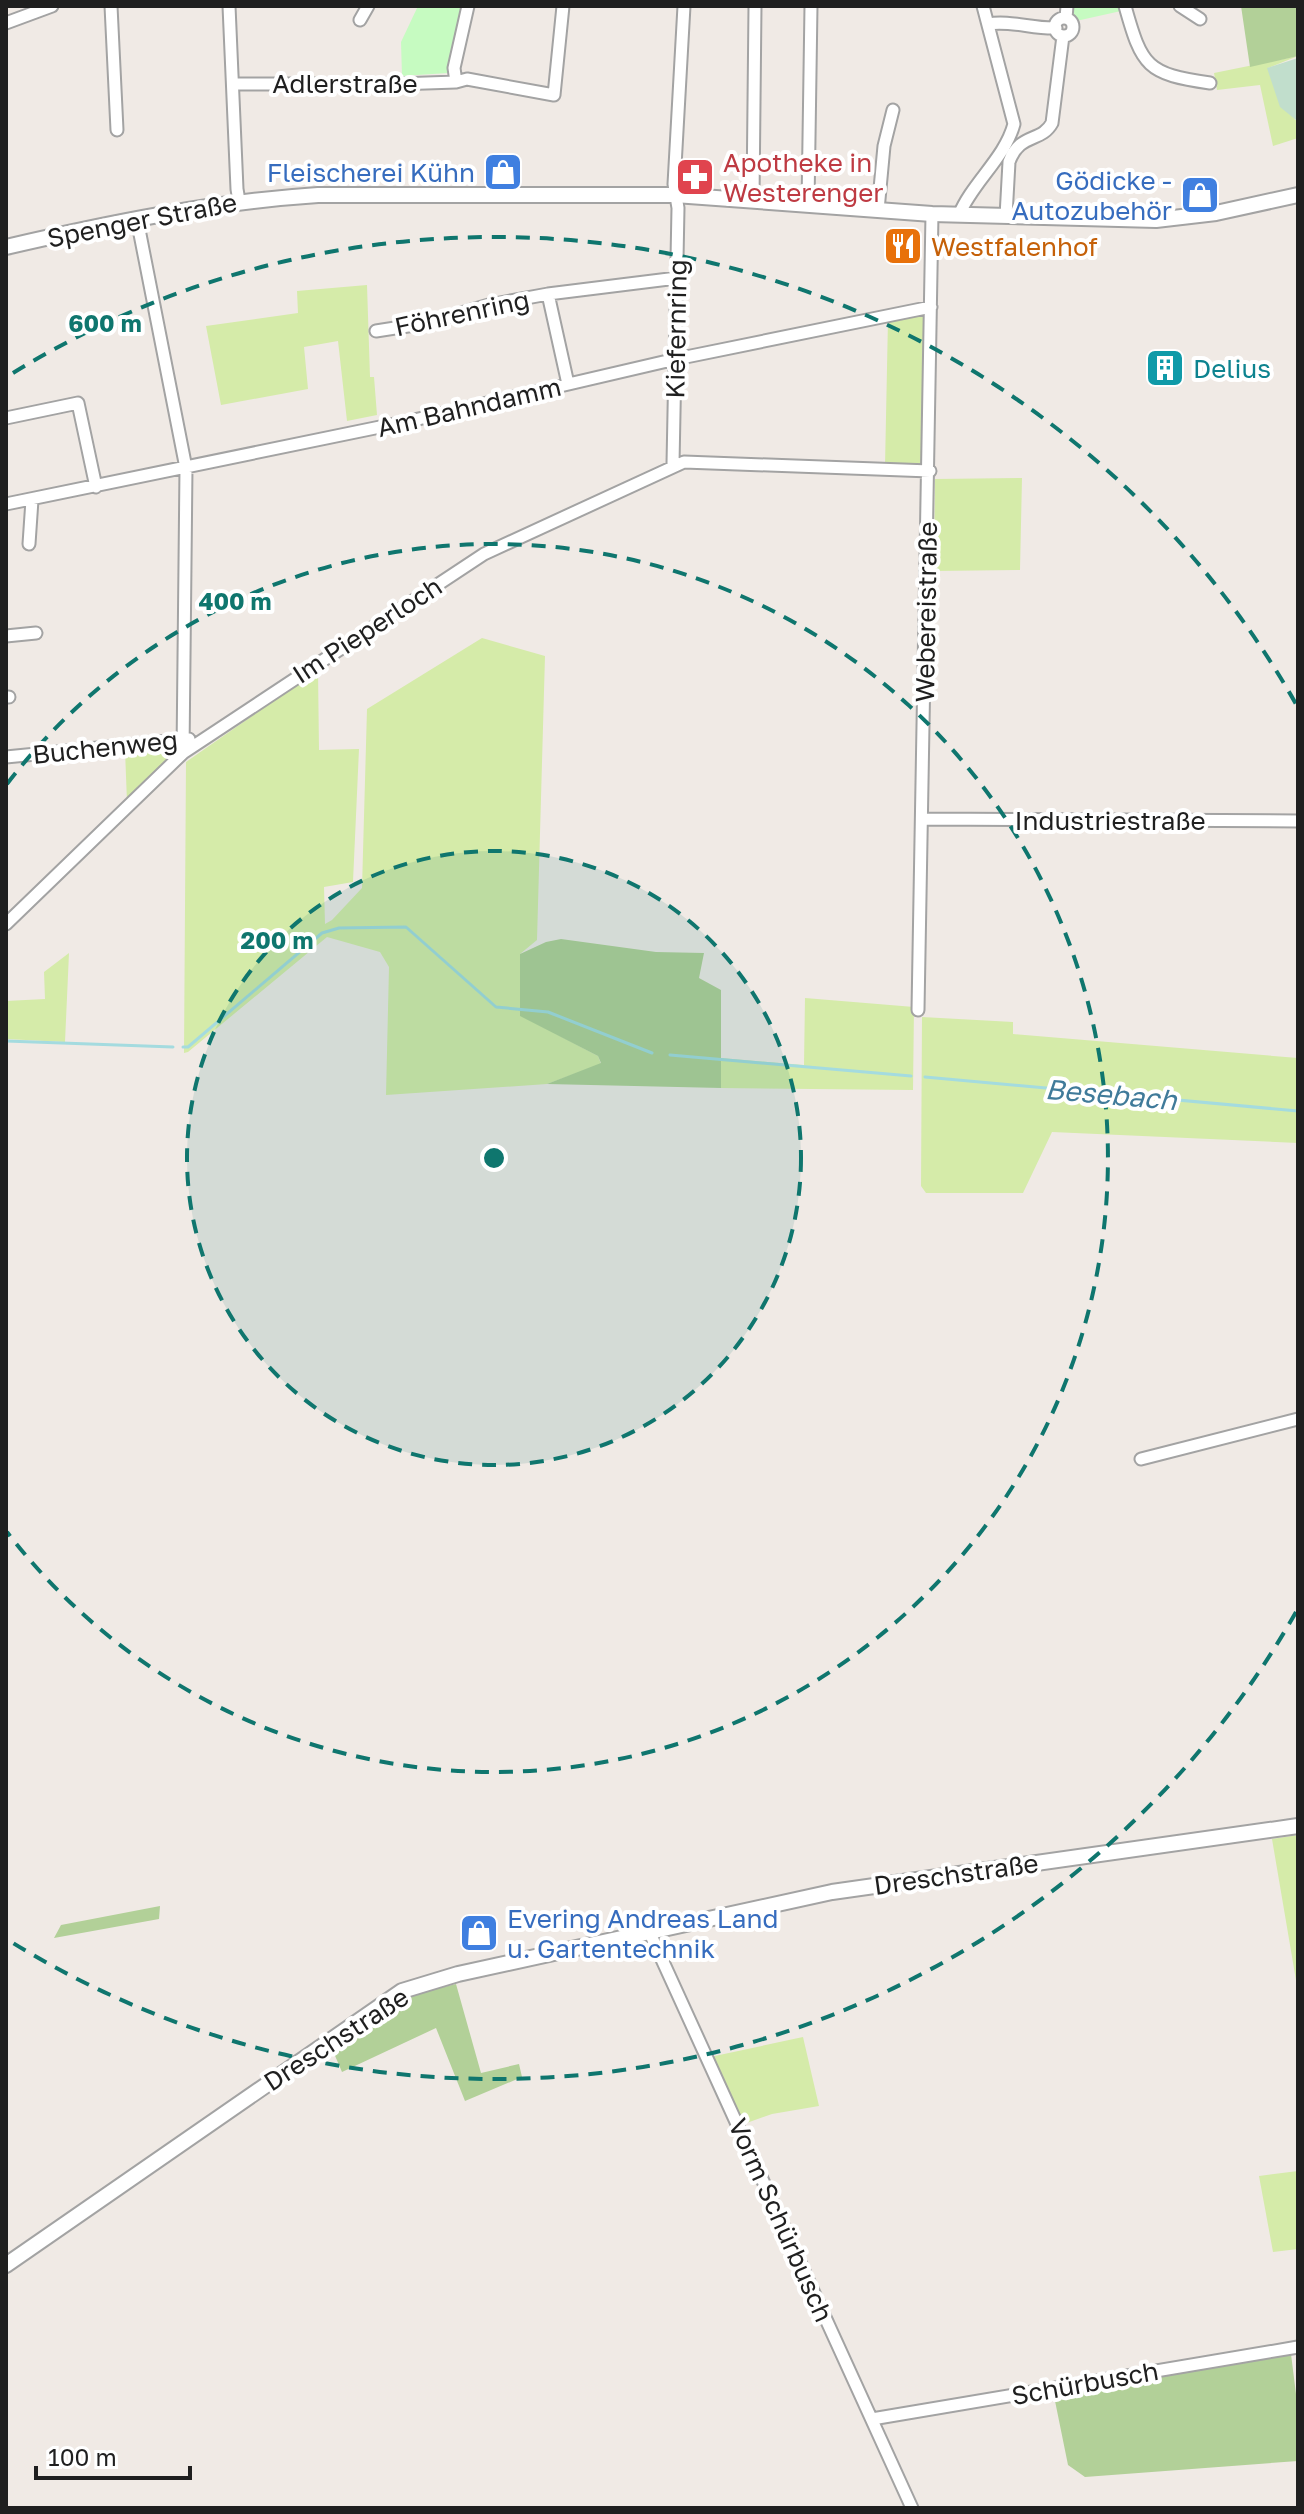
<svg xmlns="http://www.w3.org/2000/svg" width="1304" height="2514" viewBox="0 0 1304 2514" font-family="'Golos Text',sans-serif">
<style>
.grass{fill:#d5eba9}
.forest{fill:#b2d098}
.wetland{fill:#c1decc}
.park{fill:#c6fbc1}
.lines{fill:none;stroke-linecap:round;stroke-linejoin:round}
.stream{stroke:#a4dbdf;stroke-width:3}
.minor-casing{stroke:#a3a3a3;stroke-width:15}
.tertiary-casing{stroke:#a3a3a3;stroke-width:18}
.minor{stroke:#fff;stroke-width:11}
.tertiary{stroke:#fff;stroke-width:14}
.ring{fill:none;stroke:#0f766e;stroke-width:4;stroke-dasharray:14 10}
.labels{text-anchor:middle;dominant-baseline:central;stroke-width:8;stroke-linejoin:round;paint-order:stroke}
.street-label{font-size:26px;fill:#1f1f1f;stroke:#fff}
.health-label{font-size:26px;fill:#be3a42;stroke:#fff;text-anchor:start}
.shop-label{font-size:26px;fill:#366cbe;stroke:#fff;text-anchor:end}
.food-label{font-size:26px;fill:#c56008;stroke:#fff;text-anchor:start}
.culture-label{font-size:26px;fill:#0d838f;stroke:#fff;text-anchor:start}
.water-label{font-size:28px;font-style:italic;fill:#407b9a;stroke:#fff}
.centre{fill:#0f766e;stroke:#fff;stroke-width:4}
.ring-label{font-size:24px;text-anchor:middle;font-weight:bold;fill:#0f766e;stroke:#fff;stroke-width:8;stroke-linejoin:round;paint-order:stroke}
</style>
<rect width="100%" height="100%" fill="#f0eae5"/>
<path class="grass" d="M1298,56L1268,68L1295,120H1298V138L1273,146L1260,85L1217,90L1214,73Z
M367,285L370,377H374L377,415L347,421L338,341L304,347L308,389L221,405L206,326L298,313L297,291Z
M926,310L923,466H885L888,319Z
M1022,478L1020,570L934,571L935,479Z
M482,638L545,656L537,940L520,954V1015L598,1056L601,1064L547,1084L386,1095L389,967L380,952L327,937L188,1052L184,1053L186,762L318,670L319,750L359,749L353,882L324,887L325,924L332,920L362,888L367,709Z
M175,746L178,751L127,802L125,750Z
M69,953L65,1042L6,1039V1001L45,999L44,972Z
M805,998L914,1007L913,1090L721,1088V1058L804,1065Z
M922,1017L1013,1022V1034L1298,1058V1143L1052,1132L1023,1193H926L921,1186Z
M1298,1835V1992L1272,1839Z
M803,2037L819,2106L772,2114L741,2125L710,2057Z
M1298,2171V2249L1273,2252L1259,2176Z"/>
<path class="forest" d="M1241,6H1298V56L1250,67Z
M561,939L656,952L704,953L699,978L721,990V1088L547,1084L601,1063L598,1056L520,1016V954L546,942Z
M160,1906L159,1919L54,1938L61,1925Z
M456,1984L481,2073L519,2064L522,2077L465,2101L436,2028L342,2072L330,2044L407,1996Z
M1291,2354L1298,2410V2461L1085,2477L1068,2465L1054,2396Z"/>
<path class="wetland" d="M1298,58V120H1296L1280,107L1267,68Z"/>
<path class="park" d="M418,6H463L448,73L402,76L401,42Z
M1071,6H1119L1121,11L1076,21L1070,11Z"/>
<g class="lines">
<path class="stream" d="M6,1041L173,1047
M183,1047H188L322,933L339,928L406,927L496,1007L548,1012L652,1053
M670,1055L911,1076
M925,1077L1298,1111"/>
<defs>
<path id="minor" d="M111,6L117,130
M229,6L237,189L239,201
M1125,6C1142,67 1147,74 1210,83
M1180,6L1200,19
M1066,18L1067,6
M1055 27a9 9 0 1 1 18 0a9 9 0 1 1-18 0Z
M360,20L368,6
M6,23L52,6
M988,24C1010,20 1033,29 1056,28
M456,82L454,68L468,6
M233,84H397L456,82L467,79L554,95L563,6
M753,199L755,6
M808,204L811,6
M878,210L884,146L893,110
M959,215C972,183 1005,158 1014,124L983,6
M1006,216L1009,162C1020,132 1041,143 1052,123L1063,36
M137,219L186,468L183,753
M548,294L568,384
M376,331L427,323L489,305L548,294L677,278
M6,418L78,403L96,487
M673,464L678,208L674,184L684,6
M6,504L414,420L676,359L931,307
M29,544L32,500
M6,636L36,633
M6,697H9
M6,757L189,739
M922,819L1298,821
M6,924L183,753L484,554L684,462L930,471
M918,1010L932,214
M1141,1459L1298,1419
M649,1931L912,2508
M872,2419L1298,2347"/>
<path id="tertiary" d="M6,247C109,223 212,202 318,195H675L932,214L1156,220L1216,213L1298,195
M6,2265L402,1991L458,1974L832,1892L1298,1826"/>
</defs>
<use href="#minor" class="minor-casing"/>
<use href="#tertiary" class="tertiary-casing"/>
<use href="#minor" class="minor"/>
<use href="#tertiary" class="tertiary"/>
</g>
<circle cx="494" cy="1158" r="307" fill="#0f766e" fill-opacity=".12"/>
<g class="ring">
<circle cx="494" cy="1158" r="307"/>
<path d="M7 784A614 614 0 1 1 7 1532"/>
<path d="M1296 1612A921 921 0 0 1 13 1943M13 373A921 921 0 0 1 1296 704"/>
</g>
<defs>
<symbol id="shop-square" viewBox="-11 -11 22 22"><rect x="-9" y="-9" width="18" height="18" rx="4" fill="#3f7fe0" stroke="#fff"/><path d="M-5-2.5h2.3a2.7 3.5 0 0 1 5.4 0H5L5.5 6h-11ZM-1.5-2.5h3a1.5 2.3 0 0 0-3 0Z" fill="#fff"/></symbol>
<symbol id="pharmacy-square" viewBox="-11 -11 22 22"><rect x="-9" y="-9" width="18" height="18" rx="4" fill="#e0444e" stroke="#fff"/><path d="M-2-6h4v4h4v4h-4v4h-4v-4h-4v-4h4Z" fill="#fff"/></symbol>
<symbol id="restaurant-square" viewBox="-11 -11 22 22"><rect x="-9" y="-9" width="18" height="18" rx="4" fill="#e8710a" stroke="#fff"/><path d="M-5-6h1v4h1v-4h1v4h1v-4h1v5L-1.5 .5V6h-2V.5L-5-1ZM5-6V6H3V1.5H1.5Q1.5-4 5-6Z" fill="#fff"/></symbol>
<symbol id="building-square" viewBox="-11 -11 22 22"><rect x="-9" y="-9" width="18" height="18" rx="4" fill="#0f9aa8" stroke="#fff"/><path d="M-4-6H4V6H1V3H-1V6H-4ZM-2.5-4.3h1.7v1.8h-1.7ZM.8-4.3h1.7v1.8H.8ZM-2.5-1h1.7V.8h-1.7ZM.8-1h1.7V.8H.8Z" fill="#fff"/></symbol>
</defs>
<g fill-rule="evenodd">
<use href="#shop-square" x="481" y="150" width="44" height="44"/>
<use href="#pharmacy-square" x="673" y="155" width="44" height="44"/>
<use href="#shop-square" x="1178" y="173" width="44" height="44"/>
<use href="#restaurant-square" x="881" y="224" width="44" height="44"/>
<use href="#building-square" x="1143" y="346" width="44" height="44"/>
<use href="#shop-square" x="457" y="1911" width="44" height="44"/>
</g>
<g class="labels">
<g class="street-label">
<text x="345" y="83">Adlerstraße</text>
<text transform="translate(142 220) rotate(-11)">Spenger Straße</text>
<text transform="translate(462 313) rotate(-12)">Föhrenring</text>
<text transform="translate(676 329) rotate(-89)">Kiefernring</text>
<text transform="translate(469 407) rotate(-13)">Am Bahndamm</text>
<text transform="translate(926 612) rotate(-89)">Webereistraße</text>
<text transform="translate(367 630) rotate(-33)">Im Pieperloch</text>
<text transform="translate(105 747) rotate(-6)">Buchenweg</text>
<text x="1110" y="820">Industriestraße</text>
<text transform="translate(956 1874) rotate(-8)">Dreschstraße</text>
<text transform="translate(336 2039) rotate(-33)">Dreschstraße</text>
<text transform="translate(781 2220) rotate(66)">Vorm Schürbusch</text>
<text transform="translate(1085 2383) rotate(-10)">Schürbusch</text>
</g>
<g class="health-label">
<text x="723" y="162">Apotheke in<tspan x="723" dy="30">Westerenger</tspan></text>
</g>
<g class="shop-label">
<text x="475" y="172">Fleischerei Kühn</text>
<text x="1172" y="180">Gödicke -<tspan x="1172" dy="30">Autozubehör</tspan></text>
<text x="507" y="1918" text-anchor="start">Evering Andreas Land<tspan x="507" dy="30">u. Gartentechnik</tspan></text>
</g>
<g class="food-label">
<text x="931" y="246">Westfalenhof</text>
</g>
<g class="culture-label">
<text x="1193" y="368">Delius</text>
</g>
<g class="water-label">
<text transform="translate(1111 1094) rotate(5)">Besebach</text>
</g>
</g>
<circle cx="494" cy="1158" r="12" class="centre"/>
<g class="ring-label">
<text x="105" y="332">600 m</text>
<text x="235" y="610">400 m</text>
<text x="277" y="949">200 m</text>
</g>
<rect width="1304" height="2514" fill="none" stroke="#1f1f1f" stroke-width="16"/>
<path d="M36 2466v12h154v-12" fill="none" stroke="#1f1f1f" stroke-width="4"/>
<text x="48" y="2466" font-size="24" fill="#1f1f1f" stroke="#ffffff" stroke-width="6" paint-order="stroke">100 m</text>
</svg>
